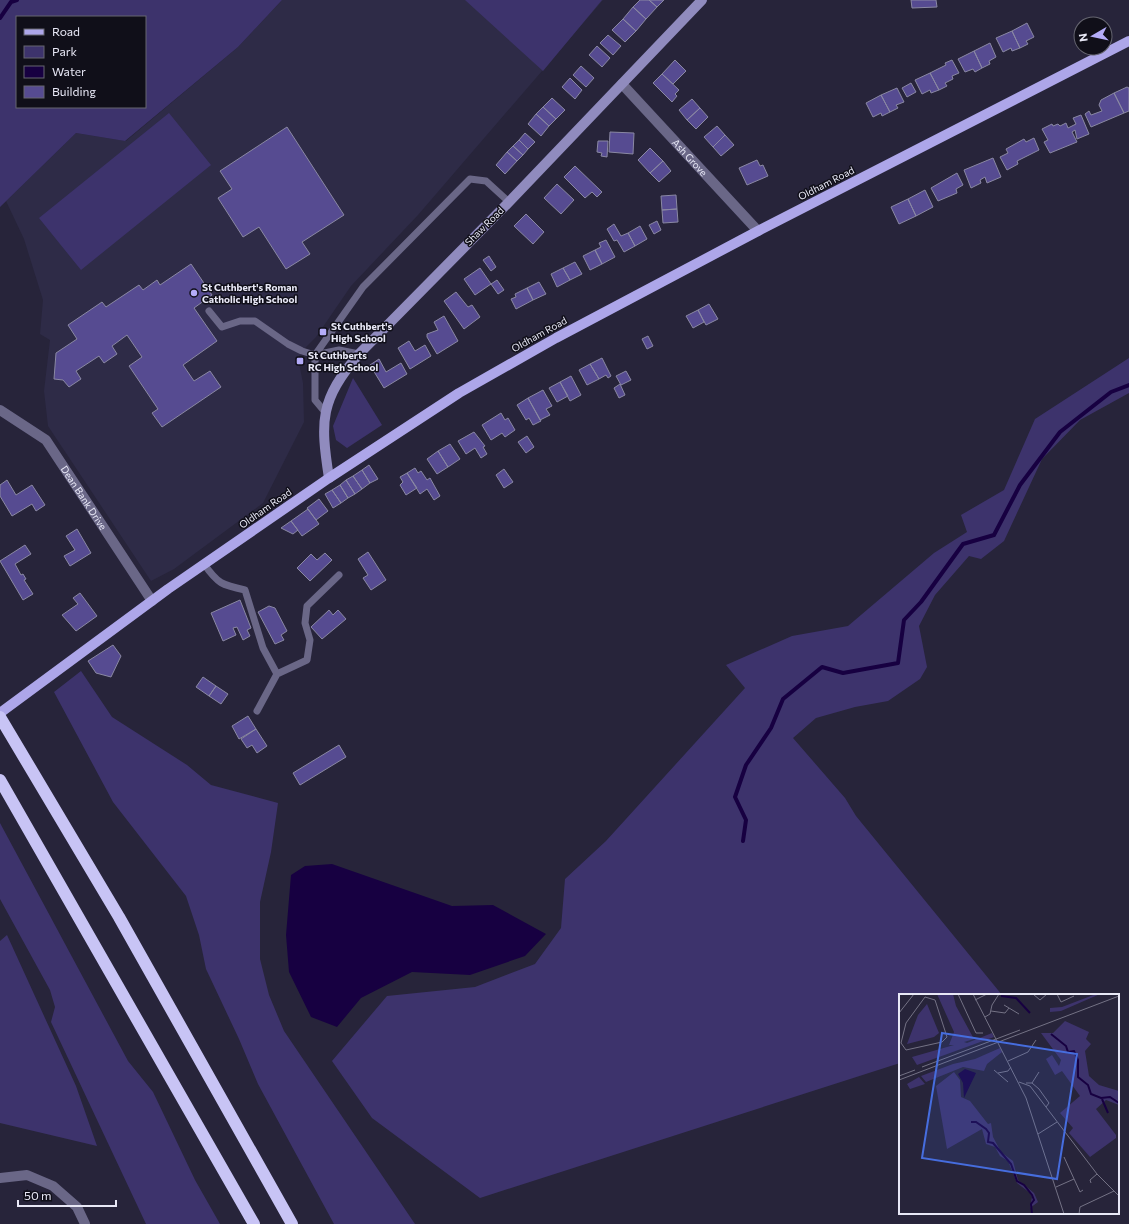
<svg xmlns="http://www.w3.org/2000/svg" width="1129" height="1224" viewBox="0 0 1129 1224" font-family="Commissioner,sans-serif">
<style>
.built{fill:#2e2b47}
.green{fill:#3d336c;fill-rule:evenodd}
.water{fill:#170041}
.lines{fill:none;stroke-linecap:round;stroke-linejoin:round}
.stream{stroke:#170041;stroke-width:4}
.building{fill:#564b91;stroke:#8a88a3}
.lane{stroke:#6a6787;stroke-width:7}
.street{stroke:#6a6787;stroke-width:10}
.secondary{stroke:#908bbe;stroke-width:10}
.primary{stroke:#ada6e9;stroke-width:10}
.highway{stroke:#c8c4f5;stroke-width:12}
.poi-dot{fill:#b4acf9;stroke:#100f19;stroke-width:1.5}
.labels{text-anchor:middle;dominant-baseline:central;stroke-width:3;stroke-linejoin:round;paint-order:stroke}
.street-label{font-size:10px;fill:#e8e8f6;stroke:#100f19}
.poi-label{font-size:10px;font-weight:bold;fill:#e8e8f6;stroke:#100f19;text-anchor:start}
.inset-river{fill:none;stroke:#170041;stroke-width:2}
.inset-road{fill:none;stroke:#747285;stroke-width:1}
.view{fill:#466dde;fill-opacity:0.15;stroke:#466dde;stroke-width:2}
.inset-edge{fill:none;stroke:#e8e8f6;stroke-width:2}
</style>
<rect width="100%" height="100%" fill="#27243a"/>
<path class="built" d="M282,0H603L418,215L351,286L316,337L302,351L298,358L303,383L304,422L263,503L174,569L151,581L48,426L44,391L50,340L40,334L43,300L24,239L6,201L76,133L126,141L238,47Z"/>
<path class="green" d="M0,0H282L238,47L125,141L76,133L0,207ZM17,17H145V107H17Z
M465,0H602L543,71Z
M169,113L211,165L81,270L39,218Z
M1129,358V393L1080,420L1042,459L1004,541L981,559L969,556L935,595L919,626L927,667L920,679L888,701L855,707L816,718L793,738L845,798L856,816L1002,995H900V1063L480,1198L372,1118L332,1061L387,996L475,987L535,964L561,928L565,879L606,841L745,688L726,665L792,636L848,626L934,553L967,532L961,515L1004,490L1035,419Z
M353,378L382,425L347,448L336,440L333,426Z
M81,671L112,717L187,765L211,785L278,803L271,852L260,902V959L269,995L284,1031L415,1224H334L258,1084L239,1039L206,969L199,935L186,896L113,802L54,692Z
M0,823L128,1061L153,1092L195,1180L220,1224H146L51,1022L55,1007L50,990L0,899Z
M7,935L76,1086L97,1146L0,1123V941Z"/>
<path class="water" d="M332,864L452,906L493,905L546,934L525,956L470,975L412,972L361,998L337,1027L311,1017L289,972L286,935L291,875L305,866Z"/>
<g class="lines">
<path class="stream" d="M0,18L11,2L17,0
M743,841L746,820L735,797L746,765L771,728L783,699L822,667L843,673L898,663L904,620L921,602L963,544L994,535L1020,485L1060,432L1111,392L1129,385"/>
</g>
<path class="building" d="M640,0H649L657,7L646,19L633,7Z
M649,0H664L657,7Z
M911,0H936L937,7L912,8Z
M633,7L646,19L636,31L623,19Z
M623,19L636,31L625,42L612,30Z
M1027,23L1034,37L1026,41L1028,44L1020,48L1012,31Z
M1012,31L1020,48L1012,51L1011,48L1003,52L996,38Z
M608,35L621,46L613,55L600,43Z
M990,43L996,57L989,61L990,64L982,68L974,51Z
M597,46L610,58L602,67L589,55Z
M974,51L982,68L975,72L973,69L965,72L958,59Z
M675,60L686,71L673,84L662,74Z
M952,60L959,73L952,76L953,79L945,83L947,86L939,90L930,73L946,65L945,63Z
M581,66L594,78L586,87L573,75Z
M930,73L939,90L931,93L930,90L922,94L915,80Z
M662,74L679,90L675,94L677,96L672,102L653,83Z
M570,78L582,90L575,99L562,87Z
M911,83L916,92L907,97L902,88Z
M1127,87L1129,88V111L1124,113L1114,93Z
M897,88L904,102L896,105L898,108L890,112L881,95Z
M1114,93L1124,113L1091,127L1085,114L1089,111L1091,115L1102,111L1099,105L1101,100Z
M881,95L890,112L882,116L881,113L873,117L866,103Z
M552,98L565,110L556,119L543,107Z
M692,99L700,108L687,120L679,110Z
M543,107L556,119L549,126L536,114Z
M700,108L708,117L696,129L687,120Z
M536,114L549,126L541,136L528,124Z
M1081,115L1089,134L1077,139L1075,130L1072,132L1077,142L1050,153L1044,142L1048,140L1042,129L1052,124L1053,126L1058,124L1060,126L1066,123L1068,128L1076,124L1073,118Z
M717,126L725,135L713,147L704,137Z
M287,127L344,215L302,242L310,254L286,269L259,227L243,237L218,198L232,189L220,171Z
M610,132L634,133L633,154L609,152Z
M525,133L535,142L528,149L519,140Z
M725,135L734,145L721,156L713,147Z
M1034,138L1039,150L1017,161L1018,164L1007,170L1000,157L1008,153L1006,149L1024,139L1026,142Z
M519,140L528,149L523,155L513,146Z
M598,141H608L607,157L601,156L602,153L597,152Z
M513,146L523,155L517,161L507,152Z
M650,148L663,161L650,173L638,160Z
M507,152L517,161L505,174L496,165Z
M993,158L1001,177L987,183L985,177L980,180L981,183L971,188L964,170Z
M757,160L760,166L763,165L768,176L747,185L739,168Z
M663,161L671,171L659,182L650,173Z
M575,166L602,192L597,197L592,192L585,198L564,177Z
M957,173L963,185L956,189L957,193L938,201L931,188Z
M557,184L574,200L561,214L544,198Z
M925,190L933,207L916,216L908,199Z
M676,195L677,209L662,210L661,196Z
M908,199L916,216L899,224L891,207Z
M677,209L678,222L663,223L662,210Z
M526,214L544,232L533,244L514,226Z
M657,221L661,230L654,234L649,225Z
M614,224L621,236L628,233L635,246L624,252L617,240L614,241L607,229Z
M640,226L647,239L635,246L628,233Z
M606,240L615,257L602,264L595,250L601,247L599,243Z
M595,250L602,264L590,270L583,256Z
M489,256L496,267L491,271L483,260Z
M575,262L582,274L570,280L563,268Z
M191,264L212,295L194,308L217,341L183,365L194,381L210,371L221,387L162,427L152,413L158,409L129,366L142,357L127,335L112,346L117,354L104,363L99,356L76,371L81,379L69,387L63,380L54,379L56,353L77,339L68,325L102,302L106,307L139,285L143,290L157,280L160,285Z
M480,268L491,284L475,295L464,279Z
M563,268L570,280L557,287L551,274Z
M497,280L504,290L498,294L491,284Z
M539,282L546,294L533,300L527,288Z
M527,288L533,300L516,309L511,299L516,297L515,294Z
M456,292L468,307L472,305L480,317L464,329L444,301Z
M709,304L718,319L706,325L698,310Z
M698,310L704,322L693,328L686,316Z
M444,316L458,341L437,354L427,337V334L438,330L434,322Z
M648,336L653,346L647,349L642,339Z
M409,341L415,351L425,345L431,356L410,369L398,348Z
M602,358L611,376L608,378L606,375L599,379L590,364Z
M379,359L386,372L401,363L407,374L384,388L370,365Z
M590,364L599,379L587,385L579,370Z
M626,371L631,380L621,385L616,376Z
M571,376L581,395L570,401L560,382Z
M560,382L568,396L557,402L549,388Z
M620,384L625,395L619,398L614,388Z
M543,390L552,406L546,409L550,415L540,420L528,398Z
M528,398L541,421L533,425L529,418L526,420L517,405Z
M501,413L505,420L508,418L515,430L505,437L502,433L491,440L482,425Z
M474,432L485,446L483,447L487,454L481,458L475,448L466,454L458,441Z
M527,436L534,447L526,453L518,442Z
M450,444L460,459L448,467L438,451Z
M438,451L448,467L437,474L427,459Z
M369,465L378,479L370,483L362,470Z
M415,468L418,473L421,471L427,480L430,478L440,496L434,500L427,489L420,494L407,473Z
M504,469L513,482L504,488L496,475Z
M362,470L370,483L362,489L353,476Z
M407,473L417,488L406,495L400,485L403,482L400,477Z
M353,476L362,489L355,494L346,480Z
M7,480L16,495L32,485L45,505L36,511L32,504L12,516L0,496V485Z
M346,480L355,494L348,498L340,485Z
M340,485L348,498L341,503L332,490Z
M332,490L341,503L333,508L325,494Z
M319,499L328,511L316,520L307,508Z
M308,509L319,524L302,536L291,521Z
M291,521L298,530L293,534L281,528Z
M77,529L91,553L70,566L64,556L75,550L66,536Z
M25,545L31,554L15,564L21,575L23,574L26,579L24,580L33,594L23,600L0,561Z
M368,552L386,580L371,590L363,578L368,575L358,559Z
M325,553L332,560L310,581L297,568L311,554L317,560Z
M80,593L97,616L76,631L62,615L78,604L73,598Z
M240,600L251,628L247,630L250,636L243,640L237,627L233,628L236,635L223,641L211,613Z
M269,606L275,608L287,631L281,635L284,640L275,644L258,612Z
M329,610L333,615L338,610L346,619L322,639L311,627Z
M113,645L121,656L111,677L96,673L88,661Z
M203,677L216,686L209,696L196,687Z
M216,686L228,694L221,704L209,696Z
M248,716L256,729L239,739L232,726Z
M256,729L267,746L257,753L252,745L247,748L241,739Z
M339,745L346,757L300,785L293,773Z"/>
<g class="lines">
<path class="lane" d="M209,311L222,327L240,321H255L288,344L302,351L315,355L339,350L359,354
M325,412L315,400V355L363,287L470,179L486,181L509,202
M204,564C218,584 222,585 245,590L263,648L277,674
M257,711L277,674L307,660L310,640L305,623L307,606L339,575"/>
<g class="street">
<path id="s1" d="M622,84L758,231"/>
<path id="s2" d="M0,410L46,440L152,601"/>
<path d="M0,1178L27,1175L53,1186L77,1207L85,1224"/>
</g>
<path class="secondary" d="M329,478C320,420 320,400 359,354L509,202L702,0"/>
<path class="primary" d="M0,713L168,589L329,478L459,393L556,338L758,231L1129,41"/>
<path class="highway" d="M0,717L119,917L292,1224
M0,780L254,1224"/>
</g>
<g class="poi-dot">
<circle cx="194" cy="293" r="4"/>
<rect x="319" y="328" width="8" height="8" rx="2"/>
<rect x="296" y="357" width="8" height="8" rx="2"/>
</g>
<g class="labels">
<g class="street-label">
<text stroke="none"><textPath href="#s1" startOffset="100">Ash Grove</textPath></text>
<text transform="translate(826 183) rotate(-27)">Oldham Road</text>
<text transform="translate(484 226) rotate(-45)">Shaw Road</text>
<text transform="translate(539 334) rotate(-29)">Oldham Road</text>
<text stroke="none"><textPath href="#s2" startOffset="124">Dean Bank Drive</textPath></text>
<text transform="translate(265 508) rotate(-35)">Oldham Road</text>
</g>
<g class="poi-label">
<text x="202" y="287">St Cuthbert's Roman<tspan x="202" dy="12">Catholic High School</tspan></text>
<text x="331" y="326">St Cuthbert's<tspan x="331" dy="12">High School</tspan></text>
<text x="308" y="355">St Cuthberts<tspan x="308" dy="12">RC High School</tspan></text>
</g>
</g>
<g transform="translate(899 994)">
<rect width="220" height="220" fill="#27243a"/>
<path d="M38,0H54L57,12L75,45L65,48L68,49L93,39L95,43L18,71L13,63L55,51H50L55,38ZM197,0H201L162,17L151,18V14L163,13ZM28,10L40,39L35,43L8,50L19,21ZM166,27L190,38L187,45L192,50L186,57L190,82L200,91L220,97V111L207,106L197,115L217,141V144L191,163L170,139L174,134L161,119L181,102L163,77L156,81L147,65L153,61L160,72L162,66L142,39H154ZM101,54L103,58L88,70L85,77L64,73L27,88L22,82L54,70L76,65ZM55,78L61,86L62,103L71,107L89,130L92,129L94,143L102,158L114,167L119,186L135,199L139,208L131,214L133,203L131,199L118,189L109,167L101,162L96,153L87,150L83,135L48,155L37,92ZM20,83L26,90L11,95L8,90Z" fill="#3d336c"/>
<path d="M66,75L77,79L65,104L64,89L59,80Z" fill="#170041"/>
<path class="inset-river" d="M102,2L117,4L131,19M152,40L167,52L169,58L175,57L179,66V83L189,91L192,100L202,104L211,103L220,109M203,105L209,119M72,128H77L87,135L90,139L89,148L94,149L112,170L118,187L125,191L133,201L135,206L132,210L133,220"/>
<path class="inset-road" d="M59,0L77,39H84M74,0L127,104L165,220M134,0L141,6L148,0M158,0L162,8L175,2M26,3L36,6L48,43L43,48L7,56L2,49L7,29ZM76,6L88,0M105,11L120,20M92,17L106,19L110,14M0,19L15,0M86,23L91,20L93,11L100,0M109,67L129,58L137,46M23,73L121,36M95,76L109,88M99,79L109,77L112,73M0,82L16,76M0,86L220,2M120,88L131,92L198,180L220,202M127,89H133L140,95L150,109L147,113M133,89L140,78M139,140L158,128M165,163L181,198L184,196M192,189L191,186L198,180M157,193L175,185M180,220L181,213L215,197"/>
<path class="view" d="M43,39L178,60L158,185L23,164Z"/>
<rect width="220" height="220" class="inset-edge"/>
</g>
<rect x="16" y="16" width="130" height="92" fill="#100f19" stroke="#666671"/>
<rect x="24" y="29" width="20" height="6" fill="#ada6e9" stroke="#666671"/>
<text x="52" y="36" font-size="12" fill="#e8e8f6">Road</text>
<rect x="24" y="46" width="20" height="12" fill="#3d336c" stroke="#666671"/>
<text x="52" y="56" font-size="12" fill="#e8e8f6">Park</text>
<rect x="24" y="66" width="20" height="12" fill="#170041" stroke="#666671"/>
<text x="52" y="76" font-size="12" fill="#e8e8f6">Water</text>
<rect x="24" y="86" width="20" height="12" fill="#564b91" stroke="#666671"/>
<text x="52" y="96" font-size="12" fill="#e8e8f6">Building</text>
<g transform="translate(1093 36) rotate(261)"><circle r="19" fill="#100f19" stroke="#666671"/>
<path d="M0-3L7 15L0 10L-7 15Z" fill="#b4acf9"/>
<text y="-6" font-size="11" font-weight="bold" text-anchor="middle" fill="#e8e8f6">N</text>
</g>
<path d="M18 1200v6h98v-6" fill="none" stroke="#e8e8f6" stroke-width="2"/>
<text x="24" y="1200" font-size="12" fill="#e8e8f6" stroke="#100f19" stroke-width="3" paint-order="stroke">50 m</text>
</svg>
